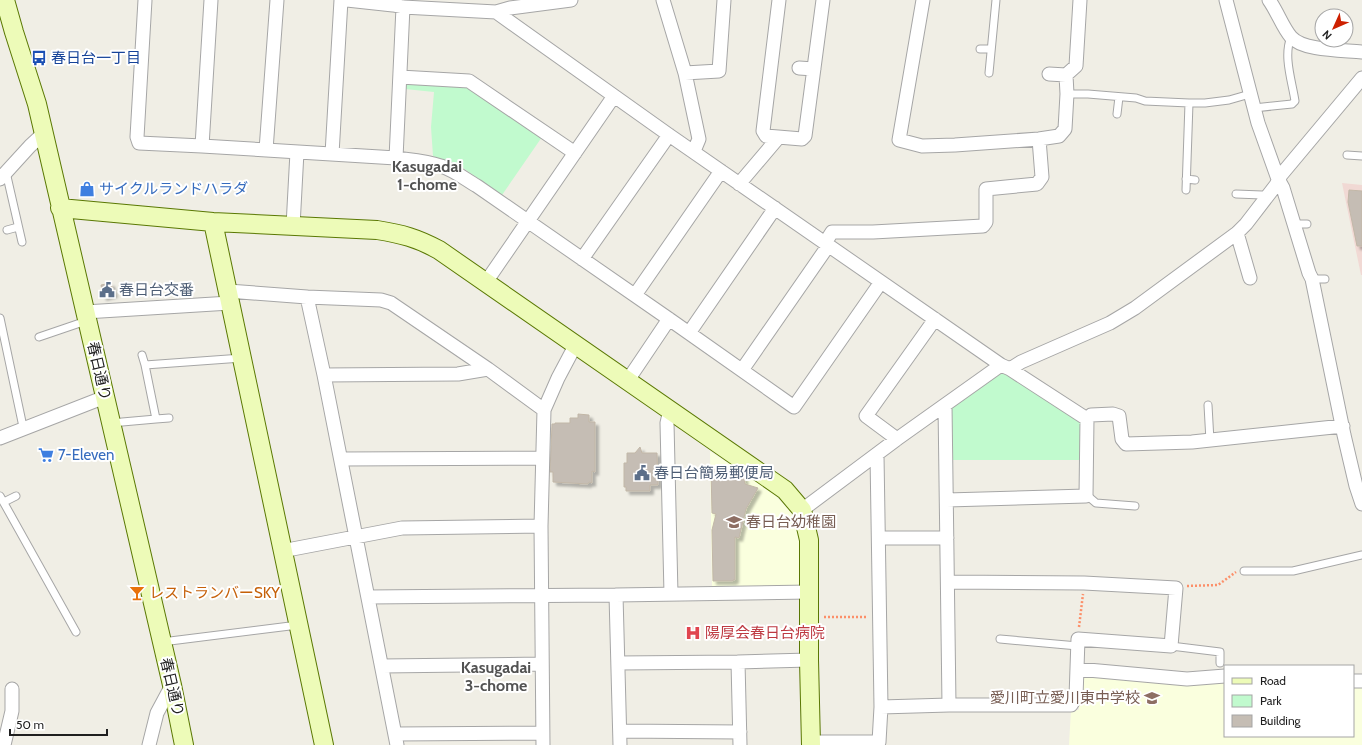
<svg xmlns="http://www.w3.org/2000/svg" width="1362" height="745" viewBox="0 0 1362 745" font-family="Cabin,'Noto Sans JP',sans-serif">
<style>
.commercial{fill:#f1d9d4}
.education{fill:#faffde}
.park{fill:#c1face}
.building{fill:#c5bdb4;stroke:#c2b7a7;filter:url(#shadow)}
.lines{fill:none;stroke-linecap:round;stroke-linejoin:round}
.lane-casing{stroke:#a6a6a6;stroke-width:9}
.street-casing{stroke:#a6a6a6;stroke-width:15}
.secondary-casing{stroke:#5a7803;stroke-width:20}
.path{stroke:#fc8f69;stroke-width:2.5;stroke-dasharray:2 2;stroke-linecap:butt}
.lane{stroke:#fff;stroke-width:7}
.street{stroke:#fff;stroke-width:13}
.secondary{stroke:#edfbb8;stroke-width:18}
.labels{text-anchor:middle;dominant-baseline:central;stroke-width:4;stroke-linejoin:round;paint-order:stroke}
.transit-label{font-size:15px;fill:#164399;stroke:#fff;text-anchor:start}
.shop-label{font-size:15px;fill:#366cbe;stroke:#fff;text-anchor:start}
.service-label{font-size:15px;fill:#4e5e75;stroke:#fff;text-anchor:start}
.street-label{font-size:15px;fill:#1f1f1f;stroke:#fff}
.education-label{font-size:15px;fill:#785e54;stroke:#fff;text-anchor:start}
.food-label{font-size:15px;fill:#c56008;stroke:#fff;text-anchor:start}
.health-label{font-size:15px;fill:#be3a42;stroke:#fff;text-anchor:start}
.neighbourhood-label{font-size:16px;font-weight:bold;fill:#525252;stroke:#fff}
</style>
<defs>
<filter id="shadow"><feDropShadow dx="3.5" dy="3.5" stdDeviation="1" flood-color="#0004"/></filter>
</defs>
<rect width="100%" height="100%" fill="#f0eee5"/>
<path class="commercial" d="M1342,183L1362,185V275H1361Z"/>
<path class="education" d="M710,451L772,492L789,510L795,520L800,540V586L712,588Z
M1087,674L1225,681V736H1353V685L1362,686V745H1069L1071,710H1079L1080,680Z"/>
<path class="park" d="M406,82L469,86L542,137L502,195L463,168L433,156L431,127L434,92L405,89Z
M1004,370L1082,422V460H953L950,409Z"/>
<path class="building" d="M1349,190L1362,191V246H1357L1348,202Z
M111,283L114,294L103,297L101,285Z
M578,414L589,415V422H595V472L592,471V483L589,482L588,484L553,482V472H550L552,424H555V423H570V418H578Z
M640,447L642,453H657L658,485H650V491H626V487H624V463H627V453H635Z
M711,468L744,477L745,484L758,488L746,509L739,538L735,537V580H733V581H713L712,530L716,514L712,513Z"/>
<g class="lines">
<defs>
<path id="lane" d="M980,49H991
M989,73L996,0
M1067,94H1088L1136,98L1145,101L1189,103H1205L1229,100L1250,94
M1254,108L1292,104L1295,101C1292,81 1283,56 1291,37
M1117,114L1119,97
M1347,155L1362,156
M6,172L22,242
M1186,179L1195,180
M1186,190L1189,103
M1236,194L1262,195L1266,197
M1294,224H1307
M7,230L18,227
M1312,279H1325
M0,318L22,422L25,429
M39,337L86,321
M142,355L145,365
M1208,405L1210,441
M156,419L169,418
M111,423L156,419L145,365L242,358
M0,496L76,632
M1086,496L1089,497L1096,503L1135,506
M4,502L16,496
M1244,571H1293L1362,555
M1000,639L1078,646
M162,642L298,625
M1171,646L1220,652V663"/>
<path id="street" d="M145,0L137,137L139,143L202,146
M211,0L202,146L396,158C411,160 427,161 441,166C454,170 465,179 477,186L669,319L794,407L881,282
M347,0L393,5
M394,0L393,5L403,7L496,12L669,135L1001,365
M663,0L685,73L699,139L694,151
M779,0L763,131L766,136L802,139L805,136L823,0
M923,0L899,140L922,146L955,145L1039,139L1059,136L1065,129L1067,94L1066,75L1076,66L1080,0
M1226,0L1258,123L1278,179L1283,188L1309,273L1312,279L1344,435L1356,486L1362,504
M1269,0C1277,11 1283,28 1291,37C1303,51 1343,50 1362,52
M496,12L510,8L571,0
M799,68L814,69
M685,73L719,71L724,0
M1049,74L1066,75
M400,77L469,81L575,153
M266,150L277,0
M332,154L341,0
M396,158L403,7
M0,179L30,146L44,133
M739,184L778,138
M293,226L297,152
M1237,233L1250,278
M825,243L832,232H873L983,226L986,222V189L1037,184L1042,177L1039,139
M582,259L669,135
M486,282L614,96
M228,291L307,297L324,375L397,745
M635,295L721,171
M307,297L381,300L391,303L488,369L544,410
M85,312L230,303
M689,333L775,208
M742,370L828,246
M324,375L458,374L488,369
M628,380L669,319
M945,405L949,705H1071L1076,697L1078,639L1171,646L1176,588L1084,583L948,582
M670,410L667,423L671,594
M1087,419L1091,415L1113,414L1119,416L1122,439L1126,444L1192,442L1343,426
M0,438L105,397
M897,439L866,416L935,319
M341,459L542,458
M947,500L1086,496L1087,419L1010,369
M802,510L897,439L1001,365L1010,369L1021,362L1110,323L1135,308L1237,233L1246,224L1276,185L1281,175L1362,78
M879,538H947
M282,551L402,528L541,526
M616,595L810,592
M368,597L616,595L620,745
M618,663L738,662
M382,666L542,664
M1077,669L1187,679L1225,676
M1353,681H1362
M881,707L949,705
M620,731L740,732
M395,734L543,733
M811,742H879L881,707L877,455
M4,745L12,711V689
M149,745L157,713L172,685
M543,745L541,526L544,410L558,378L576,344
M740,745L738,662L809,660"/>
<path id="secondary" d="M5,0L14,32L37,104L172,685L184,745
M60,208L213,222L377,230C402,234 417,238 439,250L785,490L802,510L809,540V660L811,745
M213,222L324,745"/>
</defs>
<use href="#lane" class="lane-casing"/>
<use href="#street" class="street-casing"/>
<use href="#secondary" class="secondary-casing"/>
<path class="path" d="M1187,586L1218,585L1236,572
M824,617H867
M1079,627L1083,594"/>
<use href="#lane" class="lane"/>
<use href="#street" class="street"/>
<use href="#secondary" class="secondary"/>
</g>
<defs>
<symbol id="bus-bare" viewBox="-9 -9 18 18"><path d="M-5-6H5V4H4V6H2V4H-2V6H-4V4H-5ZM-3.5-4V0h7V-4ZM-3.5 1.2v1.5H-2V1.2ZM2 1.2v1.5H3.5V1.2Z" fill="#1a4fb4" stroke="#fff" stroke-width="2.5" paint-order="stroke"/></symbol>
<symbol id="shop-bare" viewBox="-9 -9 18 18"><path d="M-5-2.5h2.3a2.7 3.5 0 0 1 5.4 0H5L5.5 6h-11ZM-1.5-2.5h3a1.5 2.3 0 0 0-3 0Z" fill="#3f7fe0" stroke="#fff" stroke-width="2.5" paint-order="stroke"/></symbol>
<symbol id="civic-bare" viewBox="-9 -9 18 18"><path d="M-.6-6.5H3V-4.5H.6V-3L4-1V1h2V6H-6V1h2V-1L-.6-3ZM-1.2 2.5V6h2.4V2.5Z" fill="#5c6f8a" stroke="#fff" stroke-width="2.5" paint-order="stroke"/></symbol>
<symbol id="supermarket-bare" viewBox="-9 -9 18 18"><path d="M-6-5.5h2.5l.6 2H6L4.5 2H-2.5L-4.4-4H-6ZM-1.5 3.2a1.3 1.3 0 1 0 .1 0ZM3 3.2a1.3 1.3 0 1 0 .1 0Z" fill="#3f7fe0" stroke="#fff" stroke-width="2.5" paint-order="stroke"/></symbol>
<symbol id="school-bare" viewBox="-9 -9 18 18"><path d="M0-5L7-2L0 1L-7-2ZM-4 1L0 2.5L4 1V4Q0 6-4 4Z" fill="#8d6e63" stroke="#fff" stroke-width="2.5" paint-order="stroke"/></symbol>
<symbol id="bar-bare" viewBox="-9 -9 18 18"><path d="M-6-5H6L.8 .8V4.5H3.5V6h-7V4.5H-.8V.8Z" fill="#e8710a" stroke="#fff" stroke-width="2.5" paint-order="stroke"/></symbol>
<symbol id="hospital-bare" viewBox="-9 -9 18 18"><path d="M-5-5h3v3.5h4V-5h3V5h-3V1.5h-4V5h-3Z" fill="#e0444e" stroke="#fff" stroke-width="2.5" paint-order="stroke"/></symbol>
</defs>
<g fill-rule="evenodd">
<use href="#bus-bare" x="28" y="47" width="22" height="22"/>
<use href="#shop-bare" x="76" y="178" width="22" height="22"/>
<use href="#civic-bare" x="96" y="279" width="22" height="22"/>
<use href="#supermarket-bare" x="35" y="444" width="22" height="22"/>
<use href="#civic-bare" x="631" y="462" width="22" height="22"/>
<use href="#school-bare" x="723" y="511" width="22" height="22"/>
<use href="#bar-bare" x="126" y="582" width="22" height="22"/>
<use href="#hospital-bare" x="682" y="622" width="22" height="22"/>
<use href="#school-bare" x="1141" y="687" width="22" height="22"/>
</g>
<g class="labels">
<g class="transit-label">
<text x="51" y="58">春日台一丁目</text>
</g>
<g class="shop-label">
<text x="99" y="189">サイクルランドハラダ</text>
<text x="58" y="455">7-Eleven</text>
</g>
<g class="service-label">
<text x="119" y="290">春日台交番</text>
<text x="654" y="473">春日台簡易郵便局</text>
</g>
<g class="street-label">
<text transform="translate(99 371) rotate(77)">春日通り</text>
<text transform="translate(172 687) rotate(77)">春日通り</text>
</g>
<g class="education-label">
<text x="746" y="522">春日台幼稚園</text>
<text x="1140" y="698" text-anchor="end">愛川町立愛川東中学校</text>
</g>
<g class="food-label">
<text x="149" y="593">レストランバーSKY</text>
</g>
<g class="health-label">
<text x="705" y="633">陽厚会春日台病院</text>
</g>
<g class="neighbourhood-label">
<text x="427" y="166">Kasugadai<tspan x="427" dy="18">1-chome</tspan></text>
<text x="496" y="667">Kasugadai<tspan x="496" dy="18">3-chome</tspan></text>
</g>
</g>
<rect x="1224" y="665" width="130" height="72" fill="#ffffff" stroke="#a5a5a5"/>
<rect x="1232" y="678" width="20" height="6" fill="#edfbb8" stroke="#a5a5a5"/>
<text x="1260" y="685" font-size="12" fill="#1f1f1f">Road</text>
<rect x="1232" y="695" width="20" height="12" fill="#c1face" stroke="#a5a5a5"/>
<text x="1260" y="705" font-size="12" fill="#1f1f1f">Park</text>
<rect x="1232" y="715" width="20" height="12" fill="#c5bdb4" stroke="#a5a5a5"/>
<text x="1260" y="725" font-size="12" fill="#1f1f1f">Building</text>
<g transform="translate(1334 28) rotate(225)"><circle r="19" fill="#ffffff" stroke="#a5a5a5"/>
<path d="M0-3L7 15L0 10L-7 15Z" fill="#cd2000"/>
<text y="-6" font-size="11" font-weight="bold" text-anchor="middle" fill="#1f1f1f">N</text>
</g>
<path d="M10 729v6h97v-6" fill="none" stroke="#1f1f1f" stroke-width="2"/>
<text x="16" y="729" font-size="12" fill="#1f1f1f" stroke="#ffffff" stroke-width="3" paint-order="stroke">50 m</text>
</svg>
